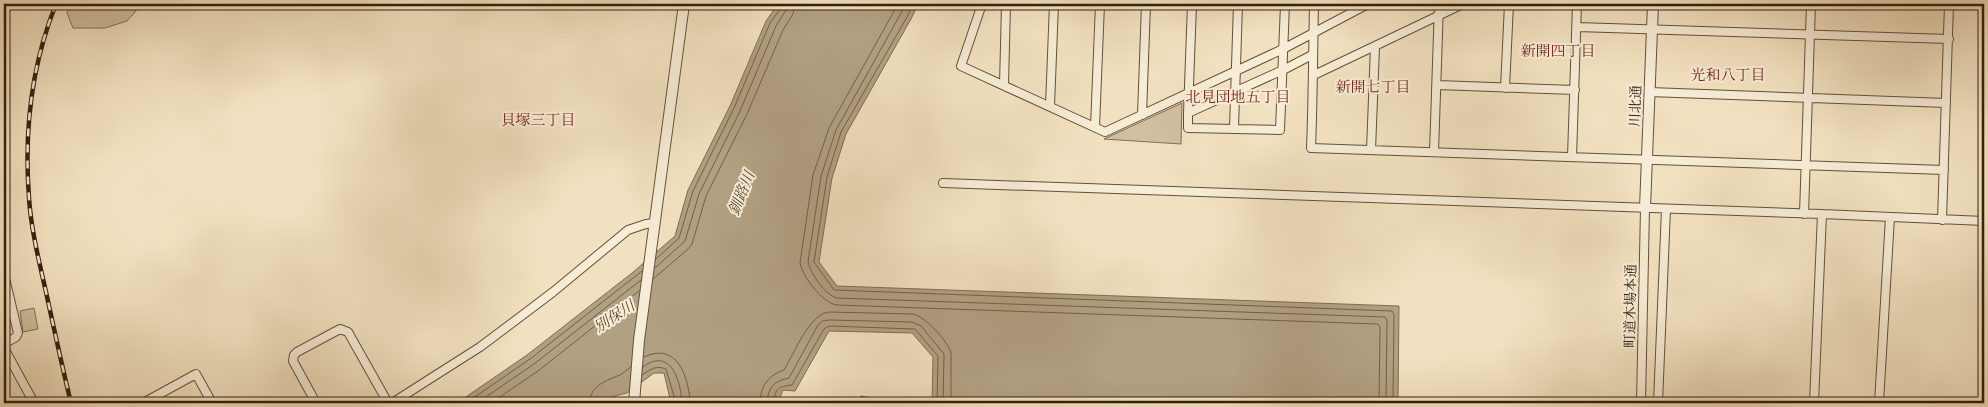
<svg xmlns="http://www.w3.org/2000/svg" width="1988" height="407" viewBox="0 0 1988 407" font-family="'Libre Caslon Text','Noto Serif JP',serif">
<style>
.green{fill:#d1c0a1;stroke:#827056}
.water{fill:#b1a082;stroke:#7e6d52}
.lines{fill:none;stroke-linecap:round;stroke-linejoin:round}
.shore{stroke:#726046;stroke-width:1}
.minor-casing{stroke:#625138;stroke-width:10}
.tertiary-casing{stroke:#625138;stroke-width:12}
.minor{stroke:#f7ecd6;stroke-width:8}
.tertiary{stroke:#f7ecd6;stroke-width:10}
.rail-casing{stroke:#32210a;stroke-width:4.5}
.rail{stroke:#f7ecd6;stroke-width:2.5;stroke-dasharray:8;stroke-linecap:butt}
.labels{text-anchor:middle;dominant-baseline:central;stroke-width:4;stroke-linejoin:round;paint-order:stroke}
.street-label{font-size:14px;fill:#32210a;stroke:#f7ecd6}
.neighbourhood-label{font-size:15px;fill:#7a1f14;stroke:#f7ecd6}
.water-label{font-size:15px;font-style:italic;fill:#5e4d34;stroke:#f7ecd6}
</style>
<rect width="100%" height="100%" fill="#f2e1c0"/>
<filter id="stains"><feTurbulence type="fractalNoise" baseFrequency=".004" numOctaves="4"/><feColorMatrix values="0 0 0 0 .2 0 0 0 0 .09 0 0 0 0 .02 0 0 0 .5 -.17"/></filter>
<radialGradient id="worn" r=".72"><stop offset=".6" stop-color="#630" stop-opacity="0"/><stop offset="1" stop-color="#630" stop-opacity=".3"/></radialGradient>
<path class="green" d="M71,4H142L127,21L105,28H73L67,13Z
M1182,103L1181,144L1104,139Z
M34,308L38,329L23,332L20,311Z"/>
<path class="water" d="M778,4H918L911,19L846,134L832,178L819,262L837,286L1399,306L1398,403H932L933,357L912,333L829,331L795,391L783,390L778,403H671L664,373H654L627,393L615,396L606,403H457L527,355L632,273L675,236L688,190L730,106L766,21Z
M861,396L894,403H857Z"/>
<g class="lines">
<path class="shore" d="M898,4L829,128L813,175L800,263C803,277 822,303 837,305L1378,324L1380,327L1379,403
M906,4L836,130L821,176L808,262C811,274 825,295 837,298L1385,317L1387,320L1386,403
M913,4L907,17L841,132L827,177L814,262L834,290L1392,311L1394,314L1393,403
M656,259L679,238L693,191L734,108L770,23L781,8V4
M655,268L685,241L699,194L740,111L776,26L786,10L788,4
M653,279L687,250L692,244L706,196L747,114L783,30L793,14L795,4
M644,357C677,341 689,377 690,403
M643,367C671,346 681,382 682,403
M642,375C651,369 656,365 666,369L676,403
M466,403L530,359L642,271
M477,403L534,364L641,280
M491,403L538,371L639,291
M590,403C590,386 604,382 617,376C622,375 626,370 631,367
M760,403C760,386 769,375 784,370C794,354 809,314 829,312L913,314C926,317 946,340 951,352V403
M767,403C768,387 774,381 789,378L818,325L823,321L829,320L912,322L921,326L944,354L943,403
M773,403C776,387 778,387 792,385L824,329L829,326L915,329L938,356L937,403"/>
<defs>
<path id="minor" d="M982,4L961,66L1105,132L1283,49L1368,4
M1086,4H1100
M1285,4L1280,130L1188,128V113L1283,70L1312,55
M1314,4C1313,52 1313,100 1311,148L1944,170
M1577,27L1949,39
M1314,75L1463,4
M1004,85L1006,4
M1437,85L1575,90
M1505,88L1509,4
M1649,92L1946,103
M1050,106L1054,4
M1188,113L1192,4
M1142,115L1146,4
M1095,127L1100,4
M1234,128L1238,4
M1371,150L1375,47
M1434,152L1439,4
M1572,157L1577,4
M943,183L1822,214L1984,221
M1804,214L1811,4
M1942,220L1949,4
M4,274L18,333L16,337L4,344
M4,348L34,403
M143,403L196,374L212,403
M316,403L293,361L294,355L297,352L340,329L348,332L388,403
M392,403L480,347L553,292L628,230L646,224L655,223
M1641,403L1645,208
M1658,403L1666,209
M1814,403L1822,214
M1879,403L1890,217"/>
<path id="tertiary" d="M1645,208L1653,4
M634,403L639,340L684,4"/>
</defs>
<use href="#minor" class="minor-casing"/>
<use href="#tertiary" class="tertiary-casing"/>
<use href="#minor" class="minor"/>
<use href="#tertiary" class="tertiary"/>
<defs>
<path id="rail" d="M56,4C31,66 24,132 29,198C31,229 39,261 46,292C54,329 62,366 71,403"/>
</defs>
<use href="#rail" class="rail-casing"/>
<use href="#rail" class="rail"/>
</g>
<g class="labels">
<g class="street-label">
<text transform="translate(1635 106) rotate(-88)">川北通</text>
<text transform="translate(1630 306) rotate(-89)">町道木場本通</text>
</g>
<g class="neighbourhood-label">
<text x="1558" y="50">新開四丁目</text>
<text x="1728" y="74">光和八丁目</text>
<text x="1373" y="86">新開七丁目</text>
<text x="1238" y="96">北見団地五丁目</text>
<text x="538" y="119">貝塚三丁目</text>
</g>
<g class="water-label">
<text transform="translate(741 193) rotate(-68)">釧路川</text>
<text transform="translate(614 316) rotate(-33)">別保川</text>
</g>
</g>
<rect width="1988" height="407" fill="none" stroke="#f2e1c0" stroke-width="20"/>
<rect x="5" y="5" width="1978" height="397" fill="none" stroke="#32210a" stroke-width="2.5"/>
<rect x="10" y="10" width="1968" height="387" fill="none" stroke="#32210a"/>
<rect width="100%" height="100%" filter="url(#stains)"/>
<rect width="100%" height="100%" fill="url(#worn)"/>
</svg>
